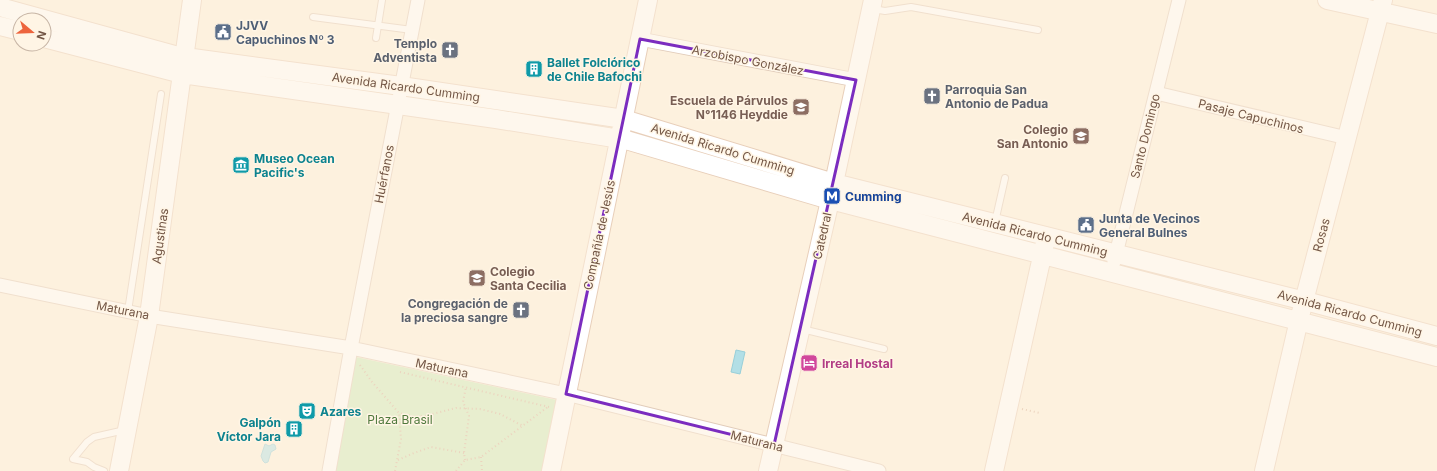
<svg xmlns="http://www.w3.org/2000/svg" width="1437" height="471" viewBox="0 0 1437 471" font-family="Inter,sans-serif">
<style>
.green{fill:#cfeabc}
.water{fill:#b2dfe6;stroke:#98cfd9}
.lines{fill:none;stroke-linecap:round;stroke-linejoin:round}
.lane-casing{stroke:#e1ccba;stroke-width:8}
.street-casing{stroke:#e1ccba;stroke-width:15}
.secondary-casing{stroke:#e8cfba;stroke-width:20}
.path{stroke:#d7b198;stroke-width:2;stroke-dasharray:1 3;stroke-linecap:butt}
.lane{stroke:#fff;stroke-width:6}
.street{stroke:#fff;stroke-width:13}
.secondary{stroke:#fff;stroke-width:18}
.marked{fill:none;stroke:#7b2cbf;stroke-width:3;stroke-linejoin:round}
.labels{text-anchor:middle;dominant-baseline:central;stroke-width:3;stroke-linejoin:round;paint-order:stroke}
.service-label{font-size:12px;font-weight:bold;fill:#4e5e75;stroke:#fff5e5;text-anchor:start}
.worship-label{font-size:12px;font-weight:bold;fill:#5b616d;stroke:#fff5e5;text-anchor:end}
.street-label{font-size:12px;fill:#735645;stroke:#fff5e5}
.culture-label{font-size:12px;font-weight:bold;fill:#0d838f;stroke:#fff5e5;text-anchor:start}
.education-label{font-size:12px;font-weight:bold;fill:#785e54;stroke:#fff5e5;text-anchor:end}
.transit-label{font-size:12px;font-weight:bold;fill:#164399;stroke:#fff5e5;text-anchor:start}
.hotel-label{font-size:12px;font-weight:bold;fill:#b23c85;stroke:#fff5e5;text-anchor:start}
.park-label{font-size:12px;fill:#4f793d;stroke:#fff5e5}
</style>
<rect width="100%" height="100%" fill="#fdf1de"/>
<path class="green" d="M356,357L557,400L543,471H336Z"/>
<path class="water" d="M736,350L745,352L740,374L731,372Z
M265,444L269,446L273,444L275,445L276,449L271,452L268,462L265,463L263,461L261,456Z"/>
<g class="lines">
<defs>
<path id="lane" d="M873,9L885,11L911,7L1038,30
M313,17L412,30
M376,38L382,0
M995,222L1005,178
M128,311L161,94
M802,329L884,349
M104,471L94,467L87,462L73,459L87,442L94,437L125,430"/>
<path id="street" d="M640,39L856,80
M1156,93L1347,138
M1114,262L1179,0
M0,285L149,316L351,348L566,394L879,471
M329,471L351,348L418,0"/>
<path id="secondary" d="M1327,0L1437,24
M0,7L178,56L401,86L624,119L834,183L1313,303L1437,336
M0,26L20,31
M44,38L182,74L496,119L626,140L823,198L1437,357
M119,471L149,316L192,0
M551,471L648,0
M768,471L834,183L873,0
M994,471L1045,243
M1264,471L1299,320L1383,0"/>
</defs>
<use href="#lane" class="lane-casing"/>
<use href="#street" class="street-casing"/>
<use href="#secondary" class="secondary-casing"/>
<path class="path" d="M360,365L372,382L399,413L413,416H425L456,408L480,409L500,414L523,426
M400,372L549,407
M1022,409L1040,413
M481,457L482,471
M398,460L414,453L431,447L464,453
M465,460L464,453L469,416L463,402L466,387
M395,471L401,439L399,413
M456,471L465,460L481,457L549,406"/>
<use href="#lane" class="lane"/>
<use href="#street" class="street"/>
<use href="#secondary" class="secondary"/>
</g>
<path d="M0 0H1437V471H0ZM640,39L856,80L774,445L566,394Z" fill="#fdf1de" fill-opacity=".55" fill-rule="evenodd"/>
<path class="marked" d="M640,39L856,80L774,445L566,394Z"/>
<defs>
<symbol id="civic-square" viewBox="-11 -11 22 22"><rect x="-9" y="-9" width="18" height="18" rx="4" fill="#5c6f8a" stroke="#fff5e5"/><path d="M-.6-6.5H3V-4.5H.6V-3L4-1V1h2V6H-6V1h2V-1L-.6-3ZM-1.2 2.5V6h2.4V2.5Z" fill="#fff"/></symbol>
<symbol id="church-square" viewBox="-11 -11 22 22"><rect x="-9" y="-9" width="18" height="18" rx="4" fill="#6b7280" stroke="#fff5e5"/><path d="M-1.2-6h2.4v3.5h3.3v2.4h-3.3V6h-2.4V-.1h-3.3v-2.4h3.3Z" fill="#fff"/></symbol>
<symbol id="building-square" viewBox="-11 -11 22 22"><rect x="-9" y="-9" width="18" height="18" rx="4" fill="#0f9aa8" stroke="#fff5e5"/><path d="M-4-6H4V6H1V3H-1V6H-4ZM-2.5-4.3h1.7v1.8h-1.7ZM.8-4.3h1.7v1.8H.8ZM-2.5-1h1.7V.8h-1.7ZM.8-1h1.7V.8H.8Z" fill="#fff"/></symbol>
<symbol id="school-square" viewBox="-11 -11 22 22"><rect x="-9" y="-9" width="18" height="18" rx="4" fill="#8d6e63" stroke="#fff5e5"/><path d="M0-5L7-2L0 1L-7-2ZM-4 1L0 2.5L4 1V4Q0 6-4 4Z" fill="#fff"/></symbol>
<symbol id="museum-square" viewBox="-11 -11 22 22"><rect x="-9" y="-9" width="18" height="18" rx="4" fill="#0f9aa8" stroke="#fff5e5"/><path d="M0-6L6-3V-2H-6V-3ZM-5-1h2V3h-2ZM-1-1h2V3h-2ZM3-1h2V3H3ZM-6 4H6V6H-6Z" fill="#fff"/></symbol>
<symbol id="metro-square" viewBox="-11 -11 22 22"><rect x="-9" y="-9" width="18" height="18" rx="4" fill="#1a4fb4" stroke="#fff5e5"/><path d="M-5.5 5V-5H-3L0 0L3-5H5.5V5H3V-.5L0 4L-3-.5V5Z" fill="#fff"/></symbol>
<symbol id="hotel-square" viewBox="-11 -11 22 22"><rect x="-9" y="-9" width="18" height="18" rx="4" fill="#d1479c" stroke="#fff5e5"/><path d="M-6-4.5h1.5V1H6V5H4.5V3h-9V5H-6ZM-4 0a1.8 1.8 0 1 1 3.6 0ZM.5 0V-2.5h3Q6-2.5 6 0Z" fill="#fff"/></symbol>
<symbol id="theatre-square" viewBox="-11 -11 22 22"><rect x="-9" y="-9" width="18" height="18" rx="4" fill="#0f9aa8" stroke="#fff5e5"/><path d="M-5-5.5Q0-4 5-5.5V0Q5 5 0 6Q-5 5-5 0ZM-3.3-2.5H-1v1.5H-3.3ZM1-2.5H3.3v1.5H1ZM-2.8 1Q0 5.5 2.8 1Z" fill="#fff"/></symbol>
</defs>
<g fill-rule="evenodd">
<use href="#civic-square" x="213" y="22" width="20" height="20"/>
<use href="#church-square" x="440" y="40" width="20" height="20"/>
<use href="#building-square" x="524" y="59" width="20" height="20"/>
<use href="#church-square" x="922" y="86" width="20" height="20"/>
<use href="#school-square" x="791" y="97" width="20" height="20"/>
<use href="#school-square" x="1071" y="126" width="20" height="20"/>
<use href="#museum-square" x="231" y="155" width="20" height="20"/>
<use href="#metro-square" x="822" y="186" width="20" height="20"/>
<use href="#civic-square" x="1076" y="215" width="20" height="20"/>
<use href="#school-square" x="467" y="268" width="20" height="20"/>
<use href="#church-square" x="511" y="300" width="20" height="20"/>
<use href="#hotel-square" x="799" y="353" width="20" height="20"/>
<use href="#theatre-square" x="297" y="401" width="20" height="20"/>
<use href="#building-square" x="284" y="419" width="20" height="20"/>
</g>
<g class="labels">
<g class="service-label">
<text x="236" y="25">JJVV<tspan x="236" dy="14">Capuchinos Nº 3</tspan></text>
<text x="1099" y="218">Junta de Vecinos<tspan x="1099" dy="14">General Bulnes</tspan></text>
</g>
<g class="worship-label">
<text x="437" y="43">Templo<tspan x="437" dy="14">Adventista</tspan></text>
<text x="945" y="89" text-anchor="start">Parroquia San<tspan x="945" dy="14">Antonio de Padua</tspan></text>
<text x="508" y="303">Congregación de<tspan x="508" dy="14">la preciosa sangre</tspan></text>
</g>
<g class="street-label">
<text transform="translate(748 60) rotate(11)">Arzobispo González</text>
<text transform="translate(406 87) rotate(8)">Avenida Ricardo Cumming</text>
<text transform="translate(1251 116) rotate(14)">Pasaje Capuchinos</text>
<text transform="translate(1145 136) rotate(-76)">Santo Domingo</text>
<text transform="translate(723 149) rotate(17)">Avenida Ricardo Cumming</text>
<text transform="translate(384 174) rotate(-79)">Huérfanos</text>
<text transform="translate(1035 234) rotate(14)">Avenida Ricardo Cumming</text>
<text transform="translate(599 235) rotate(-78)">Compañía de Jesús</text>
<text transform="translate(1321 235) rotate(-75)">Rosas</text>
<text transform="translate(160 236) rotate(-82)">Agustinas</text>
<text transform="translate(822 236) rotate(-77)">Catedral</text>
<text transform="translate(123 310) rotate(11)">Maturana</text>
<text transform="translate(1350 313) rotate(15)">Avenida Ricardo Cumming</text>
<text transform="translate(442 368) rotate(12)">Maturana</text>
<text transform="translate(757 441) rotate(14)">Maturana</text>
</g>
<g class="culture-label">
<text x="547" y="62">Ballet Folclórico<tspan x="547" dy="14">de Chile Bafochi</tspan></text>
<text x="254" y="158">Museo Ocean<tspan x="254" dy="14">Pacific's</tspan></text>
<text x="320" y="411">Azares</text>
<text x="281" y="422" text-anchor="end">Galpón<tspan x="281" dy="14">Víctor Jara</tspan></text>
</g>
<g class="education-label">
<text x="788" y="100">Escuela de Párvulos<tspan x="788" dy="14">N°1146 Heyddie</tspan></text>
<text x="1068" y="129">Colegio<tspan x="1068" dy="14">San Antonio</tspan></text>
<text x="490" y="271" text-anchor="start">Colegio<tspan x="490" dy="14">Santa Cecilia</tspan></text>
</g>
<g class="transit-label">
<text x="845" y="196">Cumming</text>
</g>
<g class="hotel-label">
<text x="822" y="363">Irreal Hostal</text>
</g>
<g class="park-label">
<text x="400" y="419">Plaza Brasil</text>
</g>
</g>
<g transform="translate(32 32) rotate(109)"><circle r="19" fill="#fff5e5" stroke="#c7b5a5"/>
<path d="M0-3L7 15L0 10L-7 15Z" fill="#ed643d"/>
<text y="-6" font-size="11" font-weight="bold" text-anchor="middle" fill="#735645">N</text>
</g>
</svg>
